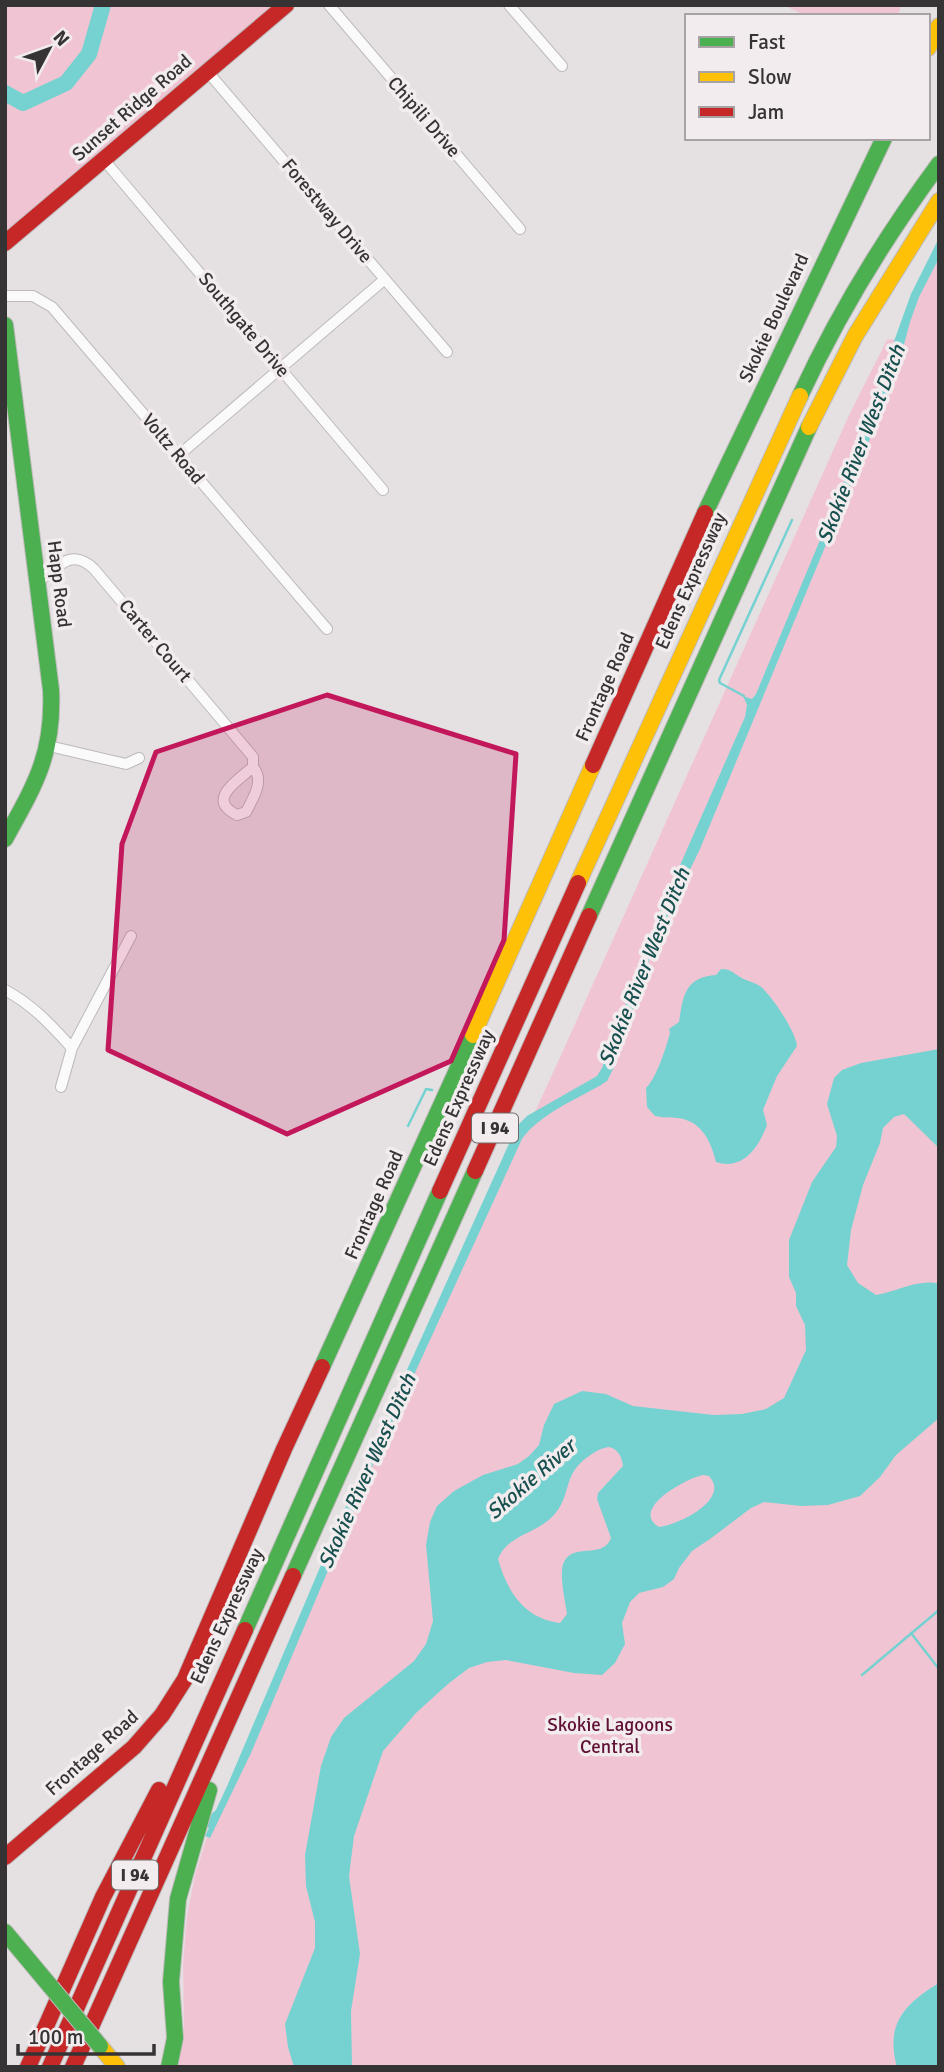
<svg xmlns="http://www.w3.org/2000/svg" width="944" height="2072" viewBox="0 0 944 2072" font-family="Signika,sans-serif">
<style>
.green{fill:#f1c4d3}
.water{fill:#76d2d1;fill-rule:evenodd}
.lines{fill:none;stroke-linecap:round;stroke-linejoin:round}
.stream{stroke:#76d2d1;stroke-width:2.5}
.river{stroke:#76d2d1;stroke-width:16}
.street-casing{stroke:#bdbaba;stroke-width:12}
.fast-casing{stroke:#bdbaba;stroke-width:18}
.slow-casing{stroke:#bdbaba;stroke-width:18}
.jam-casing{stroke:#bdbaba;stroke-width:18}
.street{stroke:#fbfafb;stroke-width:10}
.fast{stroke:#4caf50;stroke-width:16}
.slow{stroke:#ffc107;stroke-width:16}
.jam{stroke:#c62828;stroke-width:16}
.fast-bridge-casing{stroke:#bdbaba;stroke-width:18;stroke-linecap:butt}
.fast-bridge{stroke:#4caf50;stroke-width:16}
.marked{fill:#c2185b;fill-opacity:0.2;stroke:#c2185b;stroke-width:5;stroke-linejoin:round}
.labels{text-anchor:middle;dominant-baseline:central;stroke-width:7;stroke-linejoin:round;paint-order:stroke}
.shield{fill:#f3ecee;stroke:#6e6a6b;stroke-width:2}
.shield-label{font-size:18px;font-weight:bold;fill:#353333}
.street-label{font-size:19px;fill:#353333;stroke:#f3ecee}
.park-label{font-size:19px;fill:#601135;stroke:#f3ecee}
.water-label{font-size:21px;font-style:italic;fill:#17504f;stroke:#f3ecee}
</style>
<rect width="100%" height="100%" fill="#e5e0e2"/>
<path class="green" d="M5,5H275L5,233Z
M783,5H902L897,16H807Z
M939,249V2067H175L184,2029L183,1964L187,1916L195,1875L207,1837L494,1190L535,1112L562,1053L851,411L887,340L895,339L893,343Z"/>
<path class="water" d="M939,238V258L919,297L910,322L895,378L700,849L672,906L650,958L613,1069L607,1081L601,1085C575,1100 540,1114 522,1139L370,1471L251,1753L210,1838L205,1836L209,1828L205,1826L208,1817L216,1810L228,1784L355,1485L517,1126L527,1116L597,1076L602,1068L660,911L745,717L747,705L743,696L752,699L756,694L840,492L911,294Z
M721,969C731,969 732,972 740,977C746,981 754,982 760,986C771,994 796,1032 797,1046L777,1076L763,1110L767,1125C759,1146 744,1171 716,1162C711,1142 702,1121 678,1118C670,1117 663,1118 655,1116L647,1107L646,1088C656,1079 666,1048 670,1033L669,1029L679,1022C683,996 685,977 716,975Z
M939,1049V1148L904,1114L894,1117L883,1128L880,1143L863,1185L851,1230L847,1265L858,1283L876,1295C895,1292 921,1278 939,1284V1418L896,1455L880,1477L860,1496L828,1505L801,1506L764,1502L751,1508L710,1539L692,1551L679,1568L674,1579L663,1587L639,1593L630,1602L622,1623L625,1644L615,1663L602,1675L574,1673L506,1660L487,1662L469,1668L448,1684L416,1713L383,1751L354,1836L349,1876L360,1954L351,2011L352,2067H294L288,2047L285,2024L315,1948V1922L306,1886L305,1855L321,1766L331,1737L344,1718L414,1661L426,1644L433,1621L426,1545L430,1522L437,1506L454,1491L483,1475L518,1464L529,1456L539,1445L544,1425L554,1404L582,1391L606,1394L633,1406L714,1415L742,1414L766,1409L784,1398L806,1350L805,1325L796,1306V1293L789,1277V1240L812,1182L836,1147L837,1136L827,1104L834,1078L842,1070L861,1063ZM609,1447C618,1449 622,1457 623,1466L598,1493L597,1499L611,1538C602,1562 566,1538 562,1570C561,1584 565,1600 567,1614L560,1623C524,1619 507,1591 498,1559C507,1535 536,1534 553,1516C573,1495 561,1475 589,1456C596,1451 601,1448 609,1447ZM703,1475L709,1476C731,1499 679,1525 659,1527C629,1509 687,1478 703,1475Z
M939,1983V2067H897C885,2025 904,2004 939,1983Z"/>
<g class="lines">
<path class="stream" d="M744,696L720,683L719,680L792,520
M408,1126L426,1089L432,1090
M911,1633L939,1669
M862,1675L939,1610"/>
<path class="river" d="M5,93L23,103L66,83L89,54L103,5"/>
<defs>
<path id="street" d="M329,5L520,229
M509,5L562,66
M207,71L447,352
M104,160L383,490
M5,296H33L52,307L327,629
M179,455L385,279
M38,582C58,567 71,547 94,569L253,757V767C265,781 253,798 246,812L237,815C205,799 239,780 253,767
M49,746L126,764L139,758
M5,990C33,1005 51,1025 72,1048
M61,1087L72,1048L131,936"/>
<path id="fast" d="M5,325L51,690C54,754 35,785 5,839
M800,396C838,314 885,237 939,164
M705,513L884,138
M589,916L809,427
M322,1367L473,1035
M293,1576L475,1171
M245,1630L440,1191
M5,1932L51,1987
M169,2067L175,2038L171,1982L178,1899L209,1790"/>
<path id="slow" d="M928,48L939,26
M809,427L855,336L939,201
M578,883L800,396
M473,1035L593,765
M100,2046L117,2067"/>
<path id="jam" d="M5,243L286,5
M593,765L705,513
M475,1171L589,916
M440,1191L578,883
M5,1857L134,1747L162,1715L185,1679L284,1449L322,1367
M28,2067L103,1897L159,1790
M50,2067L245,1630
M73,2067L293,1576"/>
</defs>
<use href="#street" class="street-casing"/>
<use href="#fast" class="fast-casing"/>
<use href="#slow" class="slow-casing"/>
<use href="#jam" class="jam-casing"/>
<use href="#street" class="street"/>
<use href="#fast" class="fast"/>
<use href="#slow" class="slow"/>
<use href="#jam" class="jam"/>
<defs>
<path id="fast-bridge" d="M51,1987L100,2046"/>
</defs>
<use href="#fast-bridge" class="fast-bridge-casing"/>
<use href="#fast-bridge" class="fast-bridge"/>
</g>
<path class="marked" d="M327,695L516,754L504,940L451,1061L287,1134L108,1050L122,844L156,752Z"/>
<g class="labels">
<g class="shield">
<rect x="472" y="1113.5" width="46" height="29" rx="5"/>
<rect x="112" y="1860.5" width="46" height="29" rx="5"/>
</g>
<g class="shield-label">
<text x="495" y="1128">I 94</text>
<text x="135" y="1875">I 94</text>
</g>
<g class="street-label">
<text transform="translate(132 108) rotate(-41)">Sunset Ridge Road</text>
<text transform="translate(424 117) rotate(49)">Chipili Drive</text>
<text transform="translate(327 211) rotate(50)">Forestway Drive</text>
<text transform="translate(774 318) rotate(-65)">Skokie Boulevard</text>
<text transform="translate(244 325) rotate(50)">Southgate Drive</text>
<text transform="translate(173 449) rotate(50)">Voltz Road</text>
<text transform="translate(691 581) rotate(-66)">Edens Expressway</text>
<text transform="translate(59 584) rotate(83)">Happ Road</text>
<text transform="translate(155 641) rotate(50)">Carter Court</text>
<text transform="translate(605 687) rotate(-66)">Frontage Road</text>
<text transform="translate(459 1098) rotate(-66)">Edens Expressway</text>
<text transform="translate(374 1205) rotate(-66)">Frontage Road</text>
<text transform="translate(227 1616) rotate(-65)">Edens Expressway</text>
<text transform="translate(92 1753) rotate(-42)">Frontage Road</text>
</g>
<g class="park-label">
<text x="610" y="1725">Skokie Lagoons<tspan x="610" dy="22">Central</tspan></text>
</g>
<g class="water-label">
<text transform="translate(861 444) rotate(-69)">Skokie River West Ditch</text>
<text transform="translate(644 967) rotate(-68)">Skokie River West Ditch</text>
<text transform="translate(367 1471) rotate(-66)">Skokie River West Ditch</text>
<text transform="translate(531 1479) rotate(-41)">Skokie River</text>
</g>
</g>
<rect width="944" height="2072" fill="none" stroke="#353333" stroke-width="14"/>
<rect x="685" y="14" width="245" height="126" fill="#f3ecee" stroke="#a7a2a3" stroke-width="2"/>
<rect x="699" y="37" width="35" height="10" fill="#4caf50" stroke="#a7a2a3" stroke-width="2"/>
<text x="748" y="49" font-size="21" fill="#353333">Fast</text>
<rect x="699" y="72" width="35" height="10" fill="#ffc107" stroke="#a7a2a3" stroke-width="2"/>
<text x="748" y="84" font-size="21" fill="#353333">Slow</text>
<rect x="699" y="107" width="35" height="10" fill="#c62828" stroke="#a7a2a3" stroke-width="2"/>
<text x="748" y="119" font-size="21" fill="#353333">Jam</text>
<g transform="translate(49 49) rotate(49)" stroke="#f3ecee" stroke-width="5" paint-order="stroke">
<path d="M0-5L12 26L0 18L-12 26Z" fill="#353333"/>
<text y="-10" font-size="19" font-weight="bold" text-anchor="middle" fill="#353333">N</text>
</g>
<path d="M18 2044v10h136v-10" fill="none" stroke="#353333" stroke-width="3.5"/>
<text x="28" y="2044" font-size="21" fill="#353333" stroke="#f3ecee" stroke-width="5" paint-order="stroke">100 m</text>
</svg>
